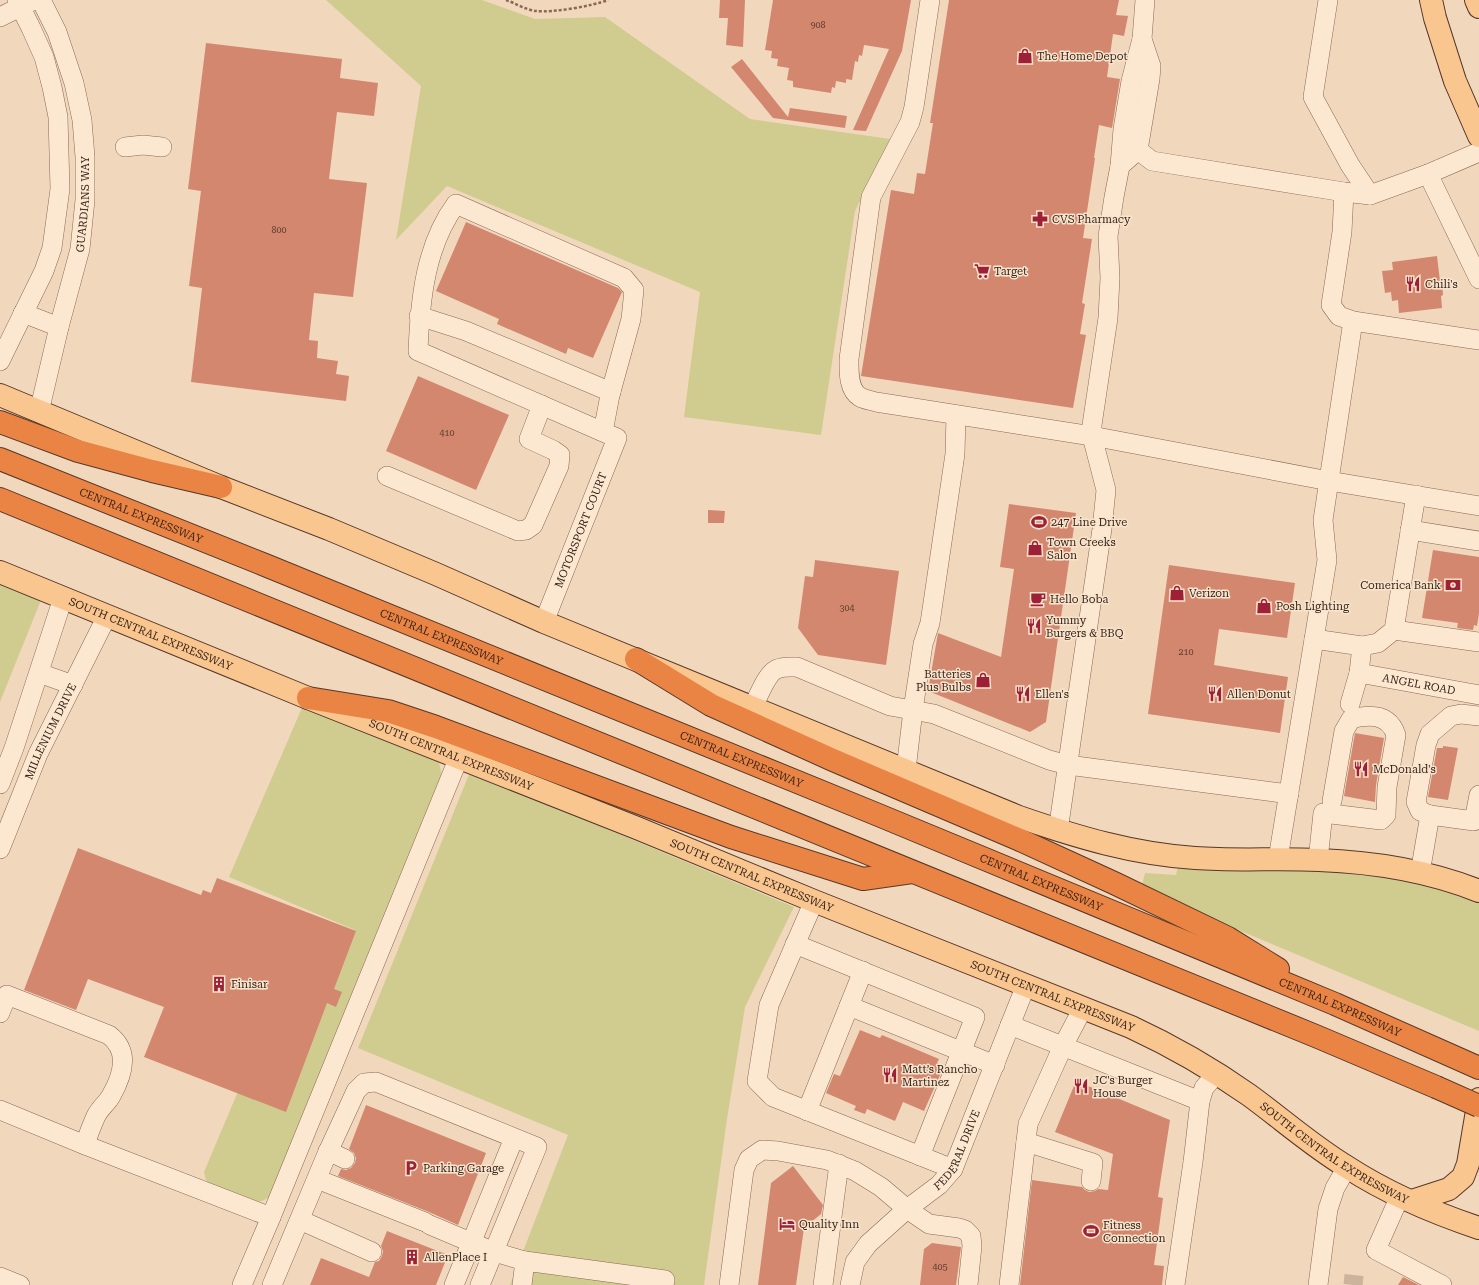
<svg xmlns="http://www.w3.org/2000/svg" width="1479" height="1285" viewBox="0 0 1479 1285" font-family="'Roboto Serif',serif">
<style>
.green{fill:#d0cc90}
.building{fill:#d3876f}
.lines{fill:none;stroke-linecap:round;stroke-linejoin:round}
.minor-tunnel{stroke:#ccb49c;stroke-width:19;stroke-dasharray:19 10;stroke-linecap:butt}
.minor-casing{stroke:#8a6854;stroke-width:20}
.major-casing{stroke:#573729;stroke-width:24}
.highway-casing{stroke:#573729;stroke-width:24}
.path{stroke:#8a6854;stroke-width:2.5;stroke-dasharray:3 2;stroke-linecap:butt}
.minor{stroke:#fce7d0;stroke-width:19}
.major{stroke:#f9c690;stroke-width:22}
.highway{stroke:#e98444;stroke-width:22}
.highway-bridge-casing{stroke:#573729;stroke-width:24;stroke-linecap:butt}
.highway-bridge{stroke:#e98444;stroke-width:22}
.labels{text-anchor:middle;dominant-baseline:central;stroke-width:3;stroke-linejoin:round;paint-order:stroke}
.number-label{font-size:9px;fill:#5f3d2f}
.poi-label{font-size:11px;fill:#38241a;stroke:#f8e4cc;text-anchor:start}
.street-label{font-size:11px;fill:#38241a;stroke:#f8e4cc}
</style>
<rect width="100%" height="100%" fill="#f1d8bc"/>
<path class="green" d="M326,0H482L535,19L605,17L750,119L890,139L855,211L821,435L684,417L700,292L447,186L396,240L421,86Z
M0,580L41,600L0,702Z
M304,703L435,757L439,763L442,776L271,1196L262,1201L253,1202L213,1187L206,1180L204,1172L239,1089L283,1107L355,930L229,877Z
M470,772L794,907L745,1007L727,1119L704,1285H510L568,1135L358,1048Z
M1178,865L1256,866L1387,875L1447,889L1479,903V1031L1141,889L1145,873L1176,875Z"/>
<path class="building" d="M720,0H745L743,47L726,45L728,18H719Z
M773,0H911L902,51L866,131L853,130L889,49L864,45L862,56L859,55L858,62L855,61L852,80L846,79V83L836,81L835,88L832,87L831,93L793,87V81L787,80L789,68L777,66L778,59L771,58L772,51L765,50Z
M949,0H1119L1116,15L1128,16L1124,36L1113,34L1107,77L1120,79L1112,128L1099,125L1094,158H1095L1083,238L1092,239L1082,303L1085,304L1080,334L1086,335L1073,408L861,376L891,190L914,194L917,173L925,174L933,123H930Z
M206,43L342,59L340,78L378,83L374,116L337,112L329,179L367,183L353,297L314,293L309,340L318,341L317,358L338,361L336,374L349,376L346,401L191,382L202,288L189,286L201,191L188,189Z
M742,59L788,117L790,108L847,116L845,128L773,118L731,67Z
M466,222L618,288L622,292L593,358L568,348L566,354L497,324L499,319L436,291Z
M1437,256L1440,281H1442L1443,295L1441,296L1442,308L1399,313L1398,300L1392,301L1391,292L1385,293L1382,271L1393,270L1392,262Z
M418,376L509,415L476,490L386,451Z
M1009,504L1076,513L1046,722L1030,732L928,691L938,633L1001,657L1014,569L1000,567Z
M708,510L725,511L724,523H708Z
M1433,550L1479,557V613L1477,626L1474,625L1473,630L1457,628L1458,623L1422,618Z
M815,560L899,571L886,665L818,655L798,628L805,576L813,577Z
M1169,565L1295,583L1287,638L1219,629L1214,665L1288,677L1280,733L1148,714Z
M1355,733L1384,738L1376,785L1375,802L1344,796Z
M1443,746L1458,748L1448,800L1428,797L1437,748H1443Z
M78,848L201,895L203,890L211,893L217,878L356,931L334,989L342,992L336,1007L327,1003L286,1112L144,1057L164,1007L88,979L76,1010L24,990Z
M860,1030L880,1038L882,1035L939,1059L937,1063L944,1066L924,1111L903,1102L895,1121L867,1109L865,1114L854,1110L856,1106L826,1093L834,1074L840,1076Z
M1076,1081L1170,1120L1158,1197L1163,1198L1154,1265L1164,1266L1162,1285H1020L1032,1180L1082,1187L1085,1190L1089,1192L1095,1191L1098,1189L1108,1190L1113,1154L1055,1132Z
M366,1105L486,1153L458,1225L429,1212L338,1176L341,1169L346,1170L351,1168L355,1163L356,1158L354,1153L349,1149Z
M793,1166L823,1205L821,1214L804,1228L796,1285H758L771,1183Z
M387,1231L448,1255L436,1285H310L321,1258L369,1277L375,1262L379,1261L382,1256L383,1251L381,1246Z
M932,1243L961,1247L956,1285H920L924,1249Z
M1403,1277L1419,1285H1398Z"/>
<g class="lines">
<path class="minor-tunnel" d="M1353,1285L1354,1275"/>
<defs>
<g id="minor">
<path d="M930,0L914,107L910,122L871,197L849,359C849,371 848,390 860,397C865,400 871,400 876,402L1092,436L1329,481L1479,506"/>
<path d="M1328,0L1313,97L1350,165L1370,195"/>
<path d="M0,17L32,1"/>
<path d="M125,147L143,145L162,147"/>
<path d="M1138,150L1152,161L1344,192L1370,195L1428,174L1479,152"/>
<path d="M1120,166L1123,129L1131,81L1142,39"/>
<path d="M1428,174L1479,279"/>
<path d="M1344,192L1342,232L1331,305L1339,316L1353,321L1479,340"/>
<path d="M23,313L59,327"/>
<path d="M419,316L466,331L611,392"/>
<path d="M0,361L44,271L52,248L60,189L58,117L52,87L44,57L31,28L17,0"/>
<path id="s1" d="M39,412L59,327L80,249L85,200V157L82,120L74,83L57,32L41,0"/>
<path d="M387,476L518,531L526,530L533,525L559,466L560,455L553,450L529,439L542,405"/>
<path d="M1410,530L1479,541"/>
<path id="s2" d="M544,622L617,438L603,432L418,351C420,301 425,246 456,204L624,278L634,290L631,319L610,395L603,432"/>
<path d="M1394,630L1479,642"/>
<path d="M1314,639L1362,646"/>
<path d="M39,673L73,685"/>
<path id="s3" d="M1359,673L1479,695"/>
<path d="M1350,704L1359,673L1362,646L1378,643L1394,630L1416,495"/>
<path d="M753,707C758,697 767,673 777,669C784,666 790,667 797,667L890,706L934,714L1049,760L1068,765L1289,794"/>
<path d="M906,770L913,710L923,644L930,623L955,454L956,415"/>
<path d="M0,784L14,748L63,598"/>
<path d="M1430,815L1420,811L1416,802L1426,745L1430,734L1451,716L1461,714L1479,716"/>
<path d="M1058,831L1102,529L1106,490L1092,436V425L1108,318L1110,278L1108,236L1114,197L1120,166L1138,150L1150,79L1151,66L1142,39L1145,0"/>
<path id="s4" d="M0,849L38,754L107,616"/>
<path d="M1278,859L1327,560L1323,520L1353,321"/>
<path d="M1318,860L1323,813L1381,820L1386,815L1387,787L1396,735C1389,714 1370,714 1351,719L1344,731L1332,801"/>
<path d="M1420,873L1430,815L1474,821L1479,795"/>
<path d="M814,901L769,1005L757,1081L773,1097L953,1169"/>
<path d="M795,944L975,1017L920,1156"/>
<path d="M849,1006L995,1065"/>
<path d="M0,1013L7,995L109,1035C130,1051 123,1075 111,1096C107,1103 100,1108 96,1116C92,1125 88,1135 85,1145"/>
<path d="M1010,1025L1200,1101"/>
<path d="M0,1110L85,1145L271,1217L459,757"/>
<path d="M807,1111L863,971"/>
<path d="M1026,1142L1093,1163L1091,1181"/>
<path d="M328,1151L345,1159"/>
<path d="M317,1179L425,1222"/>
<path d="M1400,1196L1376,1250L1442,1285"/>
<path d="M300,1220L372,1252"/>
<path d="M430,1225L494,1252L525,1261"/>
<path d="M0,1277L20,1285"/>
<path d="M242,1285L271,1217"/>
<path d="M272,1285L327,1154L356,1091L364,1083L376,1082L537,1147L480,1285"/>
<path d="M454,1285L514,1138"/>
<path d="M522,1285L525,1261L665,1280L664,1285"/>
<path d="M729,1285L744,1170L749,1159L762,1150L778,1151L827,1160L855,1171L881,1187L907,1209L929,1224L959,1228L965,1230L971,1236L972,1246L968,1285"/>
<path d="M823,1285L839,1164"/>
<path id="s5" d="M850,1285L855,1262L868,1244L907,1209L939,1185L953,1169L1026,985"/>
<path d="M1009,1285L1028,1124L1063,1046L1083,1008"/>
<path d="M1175,1285L1193,1162L1200,1101L1204,1088L1217,1073"/>
<path d="M1318,1285L1328,1209L1335,1188L1347,1167"/>
</g>
<g id="major">
<path d="M1431,0L1435,18L1455,81L1479,136"/>
<path d="M1476,0L1479,7"/>
<path d="M0,395L221,487L329,529L436,574L544,622L1019,817C1077,837 1133,854 1195,858C1236,861 1278,858 1319,860C1373,862 1429,871 1479,891"/>
<path id="s6" d="M0,572L308,698L637,828L814,901L1131,1027C1172,1046 1212,1069 1249,1095C1282,1119 1312,1146 1347,1167C1387,1193 1434,1213 1479,1228"/>
<path d="M1412,1201L1449,1189L1463,1177L1468,1164L1479,1099"/>
</g>
<g id="highway">
<path d="M0,422L78,451L152,471L221,487"/>
<path id="s7" d="M0,459L265,565L876,814L1335,1004L1479,1068"/>
<path d="M0,499L1318,1037L1436,1087"/>
<path d="M636,659L711,705L833,760L1020,840L1114,883L1228,938L1278,969"/>
<path d="M308,698L388,711L436,727L731,837L863,879L912,872"/>
</g>
</defs>
<use href="#minor" class="minor-casing"/>
<use href="#major" class="major-casing"/>
<use href="#highway" class="highway-casing"/>
<path class="path" d="M506,0C515,3 526,10 536,11C553,13 592,6 608,0"/>
<use href="#minor" class="minor"/>
<use href="#major" class="major"/>
<use href="#highway" class="highway"/>
<defs>
<path id="highway-bridge" d="M1436,1087L1479,1106"/>
</defs>
<use href="#highway-bridge" class="highway-bridge-casing"/>
<use href="#highway-bridge" class="highway-bridge"/>
</g>
<defs>
<symbol id="shop-bare" viewBox="-9 -9 18 18"><path d="M-5-2.5h2.3a2.7 3.5 0 0 1 5.4 0H5L5.5 6h-11ZM-1.5-2.5h3a1.5 2.3 0 0 0-3 0Z" fill="#9e2036" stroke="#f8e4cc" stroke-width="2.5" paint-order="stroke"/></symbol>
<symbol id="pharmacy-bare" viewBox="-9 -9 18 18"><path d="M-2-6h4v4h4v4h-4v4h-4v-4h-4v-4h4Z" fill="#9e2036" stroke="#f8e4cc" stroke-width="2.5" paint-order="stroke"/></symbol>
<symbol id="supermarket-bare" viewBox="-9 -9 18 18"><path d="M-6-5.5h2.5l.6 2H6L4.5 2H-2.5L-4.4-4H-6ZM-1.5 3.2a1.3 1.3 0 1 0 .1 0ZM3 3.2a1.3 1.3 0 1 0 .1 0Z" fill="#9e2036" stroke="#f8e4cc" stroke-width="2.5" paint-order="stroke"/></symbol>
<symbol id="restaurant-bare" viewBox="-9 -9 18 18"><path d="M-5-6h1v4h1v-4h1v4h1v-4h1v5L-1.5 .5V6h-2V.5L-5-1ZM5-6V6H3V1.5H1.5Q1.5-4 5-6Z" fill="#9e2036" stroke="#f8e4cc" stroke-width="2.5" paint-order="stroke"/></symbol>
<symbol id="stadium-bare" viewBox="-9 -9 18 18"><path d="M0-5a6.5 5 0 1 0 0 10a6.5 5 0 1 0 0-10ZM-3.5-1.8h7v3.6h-7Z" fill="#9e2036" stroke="#f8e4cc" stroke-width="2.5" paint-order="stroke"/></symbol>
<symbol id="bank-bare" viewBox="-9 -9 18 18"><path d="M-6-4H6V4H-6ZM0-2.3a2.3 2.3 0 1 0 0 4.6a2.3 2.3 0 1 0 0-4.6Z" fill="#9e2036" stroke="#f8e4cc" stroke-width="2.5" paint-order="stroke"/></symbol>
<symbol id="cafe-bare" viewBox="-9 -9 18 18"><path d="M-5.5-4.5H6V0H3Q3 3.5 0 3.5H-2.5Q-5.5 3.5-5.5 0ZM3-3.2v2h1.7v-2ZM-6 4.5H4V6H-6Z" fill="#9e2036" stroke="#f8e4cc" stroke-width="2.5" paint-order="stroke"/></symbol>
<symbol id="building-bare" viewBox="-9 -9 18 18"><path d="M-4-6H4V6H1V3H-1V6H-4ZM-2.5-4.3h1.7v1.8h-1.7ZM.8-4.3h1.7v1.8H.8ZM-2.5-1h1.7V.8h-1.7ZM.8-1h1.7V.8H.8Z" fill="#9e2036" stroke="#f8e4cc" stroke-width="2.5" paint-order="stroke"/></symbol>
<symbol id="parking-bare" viewBox="-9 -9 18 18"><path d="M-3.5-5.5H1a3.5 3.5 0 0 1 0 7H-1V5.5H-3.5ZM-1-3.4V-.6H.8a1.4 1.4 0 0 0 0-2.8Z" fill="#9e2036" stroke="#f8e4cc" stroke-width="2.5" paint-order="stroke"/></symbol>
<symbol id="hotel-bare" viewBox="-9 -9 18 18"><path d="M-6-4.5h1.5V1H6V5H4.5V3h-9V5H-6ZM-4 0a1.8 1.8 0 1 1 3.6 0ZM.5 0V-2.5h3Q6-2.5 6 0Z" fill="#9e2036" stroke="#f8e4cc" stroke-width="2.5" paint-order="stroke"/></symbol>
</defs>
<g fill-rule="evenodd">
<use href="#shop-bare" x="1014" y="45" width="22" height="22"/>
<use href="#pharmacy-bare" x="1029" y="208" width="22" height="22"/>
<use href="#supermarket-bare" x="971" y="260" width="22" height="22"/>
<use href="#restaurant-bare" x="1402" y="273" width="22" height="22"/>
<use href="#stadium-bare" x="1028" y="511" width="22" height="22"/>
<use href="#shop-bare" x="1024" y="537" width="22" height="22"/>
<use href="#bank-bare" x="1442" y="574" width="22" height="22"/>
<use href="#shop-bare" x="1166" y="582" width="22" height="22"/>
<use href="#cafe-bare" x="1027" y="588" width="22" height="22"/>
<use href="#shop-bare" x="1253" y="595" width="22" height="22"/>
<use href="#restaurant-bare" x="1023" y="615" width="22" height="22"/>
<use href="#shop-bare" x="972" y="669" width="22" height="22"/>
<use href="#restaurant-bare" x="1012" y="683" width="22" height="22"/>
<use href="#restaurant-bare" x="1204" y="683" width="22" height="22"/>
<use href="#restaurant-bare" x="1350" y="758" width="22" height="22"/>
<use href="#building-bare" x="208" y="973" width="22" height="22"/>
<use href="#restaurant-bare" x="879" y="1064" width="22" height="22"/>
<use href="#restaurant-bare" x="1070" y="1075" width="22" height="22"/>
<use href="#parking-bare" x="400" y="1157" width="22" height="22"/>
<use href="#hotel-bare" x="776" y="1213" width="22" height="22"/>
<use href="#stadium-bare" x="1080" y="1220" width="22" height="22"/>
<use href="#building-bare" x="401" y="1246" width="22" height="22"/>
</g>
<g class="labels">
<g class="number-label">
<text x="818" y="25">908</text>
<text x="279" y="230">800</text>
<text x="447" y="433">410</text>
<text x="847" y="608">304</text>
<text x="1186" y="652">210</text>
<text x="940" y="1267">405</text>
</g>
<g class="poi-label">
<text x="1037" y="56">The Home Depot</text>
<text x="1052" y="219">CVS Pharmacy</text>
<text x="994" y="271">Target</text>
<text x="1425" y="284">Chili's</text>
<text x="1051" y="522">247 Line Drive</text>
<text x="1047" y="542">Town Creeks<tspan x="1047" dy="13">Salon</tspan></text>
<text x="1441" y="585" text-anchor="end">Comerica Bank</text>
<text x="1189" y="593">Verizon</text>
<text x="1050" y="599">Hello Boba</text>
<text x="1276" y="606">Posh Lighting</text>
<text x="1046" y="620">Yummy<tspan x="1046" dy="13">Burgers &amp; BBQ</tspan></text>
<text x="971" y="674" text-anchor="end">Batteries<tspan x="971" dy="13">Plus Bulbs</tspan></text>
<text x="1035" y="694">Ellen's</text>
<text x="1227" y="694">Allen Donut</text>
<text x="1373" y="769">McDonald's</text>
<text x="231" y="984">Finisar</text>
<text x="902" y="1069">Matt’s Rancho<tspan x="902" dy="13">Martinez</tspan></text>
<text x="1093" y="1080">JC's Burger<tspan x="1093" dy="13">House</tspan></text>
<text x="423" y="1168">Parking Garage</text>
<text x="799" y="1224">Quality Inn</text>
<text x="1103" y="1225">Fitness<tspan x="1103" dy="13">Connection</tspan></text>
<text x="424" y="1257">AllenPlace I</text>
</g>
<g class="street-label">
<text stroke="none"><textPath href="#s1" startOffset="213">GUARDIANS WAY</textPath></text>
<text stroke="none"><textPath href="#s7" startOffset="152">CENTRAL EXPRESSWAY</textPath></text>
<text stroke="none"><textPath href="#s2" startOffset="99">MOTORSPORT COURT</textPath></text>
<text stroke="none"><textPath href="#s6" startOffset="163">SOUTH CENTRAL EXPRESSWAY</textPath></text>
<text stroke="none"><textPath href="#s7" startOffset="476">CENTRAL EXPRESSWAY</textPath></text>
<text stroke="none"><textPath href="#s3" startOffset="61">ANGEL ROAD</textPath></text>
<text stroke="none"><textPath href="#s4" startOffset="128">MILLENIUM DRIVE</textPath></text>
<text stroke="none"><textPath href="#s6" startOffset="487">SOUTH CENTRAL EXPRESSWAY</textPath></text>
<text stroke="none"><textPath href="#s7" startOffset="800">CENTRAL EXPRESSWAY</textPath></text>
<text stroke="none"><textPath href="#s6" startOffset="811">SOUTH CENTRAL EXPRESSWAY</textPath></text>
<text stroke="none"><textPath href="#s7" startOffset="1124">CENTRAL EXPRESSWAY</textPath></text>
<text stroke="none"><textPath href="#s6" startOffset="1135">SOUTH CENTRAL EXPRESSWAY</textPath></text>
<text stroke="none"><textPath href="#s7" startOffset="1448">CENTRAL EXPRESSWAY</textPath></text>
<text stroke="none"><textPath href="#s5" startOffset="178">FEDERAL DRIVE</textPath></text>
<text stroke="none"><textPath href="#s6" startOffset="1459">SOUTH CENTRAL EXPRESSWAY</textPath></text>
</g>
</g>
</svg>
